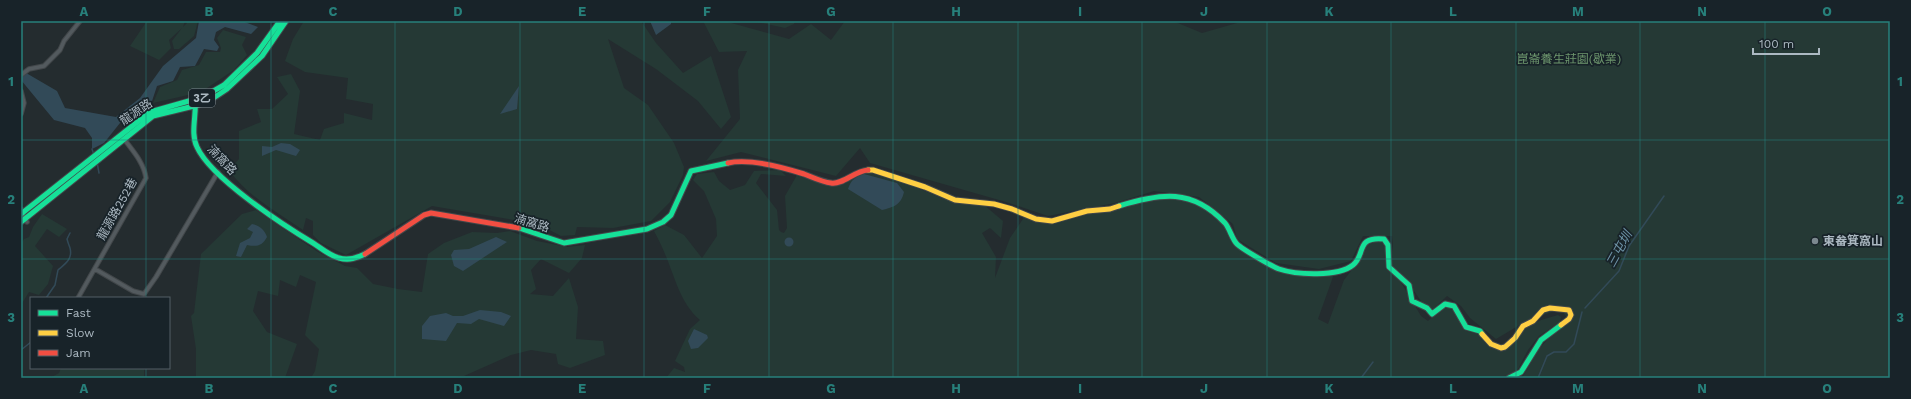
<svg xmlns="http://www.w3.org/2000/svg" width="1911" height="399" viewBox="0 0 1911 399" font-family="'Work Sans','Noto Sans TC',sans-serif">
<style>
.green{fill:#253935}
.water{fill:#324a58}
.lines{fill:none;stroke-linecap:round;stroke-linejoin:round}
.stream{stroke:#324a58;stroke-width:1.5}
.street-casing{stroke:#42474a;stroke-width:5.5}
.fast-casing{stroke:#42474a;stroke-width:7}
.slow-casing{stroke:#42474a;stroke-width:7}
.jam-casing{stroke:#42474a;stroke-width:7}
.street{stroke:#535a5e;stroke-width:3.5}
.fast{stroke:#16e098;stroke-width:5}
.slow{stroke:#ffcf43;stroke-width:5}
.jam{stroke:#f24e42;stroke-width:5}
.grid{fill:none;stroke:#27807b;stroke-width:1;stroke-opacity:0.55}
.poi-dot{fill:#7c888f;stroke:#182329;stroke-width:1.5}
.labels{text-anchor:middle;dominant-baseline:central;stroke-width:3.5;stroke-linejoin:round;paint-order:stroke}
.shield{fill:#182329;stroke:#808c94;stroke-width:1}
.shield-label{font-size:11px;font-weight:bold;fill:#acb9c2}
.park-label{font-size:12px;fill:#6d966d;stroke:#182329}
.street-label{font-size:12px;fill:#acb9c2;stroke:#182329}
.poi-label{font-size:12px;font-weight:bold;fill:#acb9c2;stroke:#182329;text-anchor:start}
.water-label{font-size:13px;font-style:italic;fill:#6d92a6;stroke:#182329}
.neatline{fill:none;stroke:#27807b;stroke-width:1.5}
.grid-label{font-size:13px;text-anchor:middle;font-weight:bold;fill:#27807b}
</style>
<rect width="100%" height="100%" fill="#242c2f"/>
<path class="green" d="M147,21H185L183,27L187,23L186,21H198L194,36L179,49H174L172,41L182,28L169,40L171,48L159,60L130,46Z
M304,21H641L656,43L683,73L711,56L731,117L721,129L698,101L656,69L608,39L624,88L648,105L674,143L684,167L683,175L670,202L651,221L613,228L577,227L575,235L561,236L538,224L432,206L346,255L321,243L313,235V221L306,218L303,230C277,212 247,196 229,170L239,159V131L261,122L257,109H272L288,94L277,77L291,74L300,91L294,134L320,140L324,129L344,123V113L372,120L373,104L346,99L348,78L305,72L285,61L293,39Z
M703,21H724L789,39L811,24L831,40L845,21H1173L1202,33L1244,21H1890V378H1522L1538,350L1567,318L1561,309L1528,320L1496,339L1470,318L1461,306L1447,296L1429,313L1406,279L1390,264L1393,245L1392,236H1363L1351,261L1319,269L1276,263L1237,239L1233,224L1199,197L1154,191L1115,203L1048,216L1006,202L870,163L860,148L836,176L741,152L706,161L740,119L738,70L747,51L719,52Z
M752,21H795L794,24L785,28Z
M223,30L246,37L242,45L247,55L234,70L201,92L153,103L160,87L177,80L182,70L199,65L206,52H220L221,48L217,38Z
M780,170L786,176L761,174L756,183L777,210L779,230L781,232L784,233L787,228L785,196L797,175L822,184L842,185L862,172L872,173L911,185L941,198L984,205L1003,221L1001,238L990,228L982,233L996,257L995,278L1010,238L1025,216L1051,223L1084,214L1103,213L1158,198L1194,202L1205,207L1223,224L1232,243L1276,270L1309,277L1334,274L1318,319L1328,324L1344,280L1354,267L1368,244L1375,239L1385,244V268L1399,279L1421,316L1428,321L1446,304L1453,306L1461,318L1480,335L1491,347C1507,347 1510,338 1523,329C1533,322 1547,318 1558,315L1561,317L1560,322L1539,336L1528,350L1517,371L1507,378H666L674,368L685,372L684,367L675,361L690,329L700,320C680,303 675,277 665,254C662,246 658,239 654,231L665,225L684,235L702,258L717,236L716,219L704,191L693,180L697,174L714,172L719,181L730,190L745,185L754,171Z
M256,210L318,252L345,266L357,268L373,284L398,289L422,292L428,254L444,243L472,232L497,233L510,231L537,241L567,247L585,245L582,258L569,273L541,259L531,270L536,289L530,294L553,296L569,278L578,307L576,339L603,341L605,355L570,368L558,364L556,354L531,350L511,355L464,376L447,378H311L315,371L319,349L305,335L316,282L300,275L296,287L280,280L278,296L258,291L253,311L267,332L297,344L285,378H196V349L191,316L194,313L201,254L242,214Z
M42,214L67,229L59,237L47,229L35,246L53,266L48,284L39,295L29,292L21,305V243L24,239L29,237L33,227Z
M61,368H147L144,369V378H50L59,373Z"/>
<path class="water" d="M199,21H242L258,27L251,34L225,27L216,32L214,40L219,47L217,51L204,49L195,66L180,67L173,81L157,86L150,107L124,118L104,143L92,149V138L85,128L54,120L21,80V70L57,91L65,108L116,117L140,98L163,66L196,38Z
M650,21H671V24L656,35Z
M519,86L517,109L500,114Z
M281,143L290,144L300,150L296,156L276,150L262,156V146L272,147Z
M864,174L897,183L904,192C901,205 894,207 882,210L848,189C851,180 855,177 864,174Z
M252,224C259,225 265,230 267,237C262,246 257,247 247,245L241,257L236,256L240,243L250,238L253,232L247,229Z
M496,237L507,242L463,271L454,266L451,255L454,250L469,249Z
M784.5 242a4.5 4.5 0 1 1 9 0a4.5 4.5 0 1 1-9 0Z
M480,310L501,312L511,316L504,326L479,319L471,324L457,323L446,341L422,339V326L430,316L446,313L453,316H463Z
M694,329L707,335L708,338L698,348L691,349L688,341Z"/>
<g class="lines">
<path class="stream" d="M92,149L94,155
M97,162L99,173
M46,298L55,285L58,270C65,264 73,259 70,248C69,245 68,243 67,239L70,233
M1585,308L1619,271L1629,246L1664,196
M21,350L31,342
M1361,378L1373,362
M1538,378L1547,356L1554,352H1566L1574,344L1582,312"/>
<defs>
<path id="street" d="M21,75L29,69L44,66L60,50L64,41L80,21
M21,91L24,103L21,114
M21,209L27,222
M95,269L133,291L144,294L156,277L218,172
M78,298L146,178C144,163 133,151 124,139"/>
<path id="fast" d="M195,99C197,114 190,133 197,147C211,178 283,225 313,243C321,248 330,256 339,258C349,261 357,258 365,254
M1119,206C1161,193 1192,188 1225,223C1230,229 1232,239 1237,244C1242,249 1273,267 1279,269C1297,275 1338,277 1353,265C1366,255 1355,236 1384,239L1388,245L1389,267L1409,285L1412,301L1427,308L1432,314L1445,304L1454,306L1466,327L1480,331L1482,334
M21,214L150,112L203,97L224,85L257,53L280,21
M21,222L153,116L198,105L215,97L227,89L262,56L286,21
M519,228L564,243L647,229L663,222L671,215L691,171L728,163
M1509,378L1521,372L1541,340L1561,325"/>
<path id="slow" d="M868,170H873L925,187L955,200L994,204L1012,209L1036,219L1052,221L1087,211L1110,209L1119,206
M1482,334L1491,344L1501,348L1505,347L1515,338L1523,326L1533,321L1543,310L1550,308L1569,310L1571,315L1569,319L1561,325"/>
<path id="jam" d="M728,163C750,158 782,167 804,174C812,177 822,182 831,183C843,185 854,171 868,170
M365,254L424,215L431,213L519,228"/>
</defs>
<use href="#street" class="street-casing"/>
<use href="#fast" class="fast-casing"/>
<use href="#slow" class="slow-casing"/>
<use href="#jam" class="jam-casing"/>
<use href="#street" class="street"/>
<use href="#fast" class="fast"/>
<use href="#slow" class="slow"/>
<use href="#jam" class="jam"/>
</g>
<path class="grid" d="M146,21V298M271,21V378M395,21V378M520,21V378M644,21V378M769,21V378M893,21V378M1018,21V378M1142,21V378M1267,21V378M1391,21V378M1516,21V378M1640,21V378M1765,21V378M21,140H1890M21,259H1890M146,368V378"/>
<circle class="poi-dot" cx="1815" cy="241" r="4"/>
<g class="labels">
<rect class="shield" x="189" y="89" width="26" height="18" rx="3"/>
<g class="shield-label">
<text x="202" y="98">3乙</text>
</g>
<g class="park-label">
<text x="1569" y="59">崑崙養生莊園(歇業)</text>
</g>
<g class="street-label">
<text transform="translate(136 112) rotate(-34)">龍源路</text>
<text transform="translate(222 160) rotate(47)">湳窩路</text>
<text transform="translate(117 209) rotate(-61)">龍源路252巷</text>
<text transform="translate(532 223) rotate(17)">湳窩路</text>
</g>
<g class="poi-label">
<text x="1823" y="241">東畚箕窩山</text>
</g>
<g class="water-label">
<text transform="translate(1619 249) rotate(-61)">三屯圳</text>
</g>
</g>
<rect width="1911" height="399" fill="none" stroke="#182329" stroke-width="44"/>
<rect x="30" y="297" width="140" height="72" fill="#182329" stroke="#535f66"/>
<rect x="38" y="310" width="20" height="6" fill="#16e098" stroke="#535f66"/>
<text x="66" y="317" font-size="12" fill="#acb9c2">Fast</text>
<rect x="38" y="330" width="20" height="6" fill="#ffcf43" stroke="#535f66"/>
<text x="66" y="337" font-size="12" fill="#acb9c2">Slow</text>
<rect x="38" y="350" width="20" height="6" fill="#f24e42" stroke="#535f66"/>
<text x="66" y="357" font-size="12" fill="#acb9c2">Jam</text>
<path d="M1753 48v6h66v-6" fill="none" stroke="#acb9c2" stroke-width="2"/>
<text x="1759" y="48" font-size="12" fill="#acb9c2" stroke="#182329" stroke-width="3" paint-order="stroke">100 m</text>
<rect x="22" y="22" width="1867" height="355" class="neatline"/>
<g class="grid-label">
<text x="84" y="16">A</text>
<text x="209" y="16">B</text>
<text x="333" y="16">C</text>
<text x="458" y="16">D</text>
<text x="582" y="16">E</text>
<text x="707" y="16">F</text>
<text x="831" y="16">G</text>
<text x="956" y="16">H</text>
<text x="1080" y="16">I</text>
<text x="1204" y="16">J</text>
<text x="1329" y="16">K</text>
<text x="1453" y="16">L</text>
<text x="1578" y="16">M</text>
<text x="1702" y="16">N</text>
<text x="1827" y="16">O</text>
<text x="11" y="86">1</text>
<text x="1900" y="86">1</text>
<text x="11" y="204">2</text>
<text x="1900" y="204">2</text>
<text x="11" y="322">3</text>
<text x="1900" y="322">3</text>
<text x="84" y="393">A</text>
<text x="209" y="393">B</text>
<text x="333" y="393">C</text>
<text x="458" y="393">D</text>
<text x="582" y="393">E</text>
<text x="707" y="393">F</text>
<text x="831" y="393">G</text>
<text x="956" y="393">H</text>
<text x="1080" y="393">I</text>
<text x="1204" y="393">J</text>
<text x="1329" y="393">K</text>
<text x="1453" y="393">L</text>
<text x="1578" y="393">M</text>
<text x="1702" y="393">N</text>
<text x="1827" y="393">O</text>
</g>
</svg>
